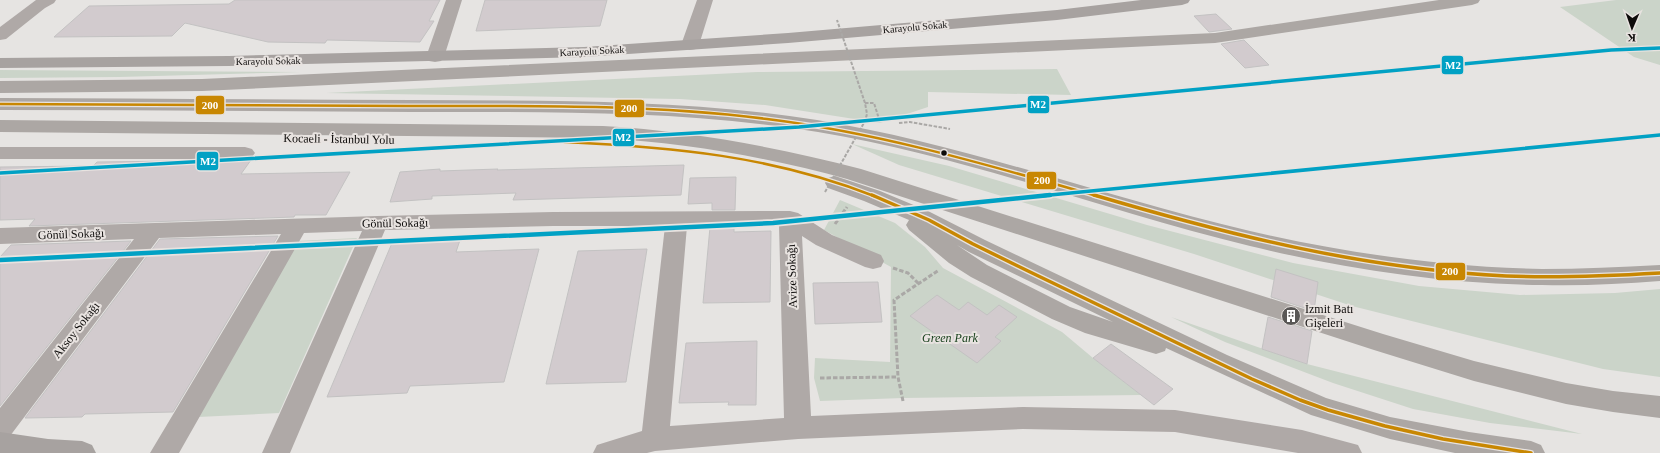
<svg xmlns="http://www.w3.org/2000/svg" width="1660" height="453" viewBox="0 0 1660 453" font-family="'Times New Roman',serif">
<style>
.green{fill:#cbd4c9}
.building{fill:#d2cbce;stroke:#c3c2c2}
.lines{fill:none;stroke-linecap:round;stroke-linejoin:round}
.path-far1{stroke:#aaa8a6;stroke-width:2;stroke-dasharray:3.5 1.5;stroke-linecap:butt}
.path{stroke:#aaa8a6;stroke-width:3;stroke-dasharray:4.5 2;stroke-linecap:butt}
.minor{fill:#afa9a7;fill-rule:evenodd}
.major{fill:#a7a2a0;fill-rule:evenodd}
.highway{fill:#aca7a4;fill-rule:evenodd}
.path-bridge{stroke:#aaa8a6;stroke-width:2;stroke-dasharray:3.5 1.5;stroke-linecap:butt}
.bus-1-far1-casing{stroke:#e8e3e0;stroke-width:5}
.bus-1-casing{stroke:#e8e3e0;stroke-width:6}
.bus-1-far1{stroke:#c88702;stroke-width:2.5}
.bus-1{stroke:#c88702;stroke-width:3.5}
.metro-1-far1-casing{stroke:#e8e3e0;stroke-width:6}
.metro-1-casing{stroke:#e8e3e0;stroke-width:8}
.metro-1-far1{stroke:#01a1c4;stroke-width:3.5}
.metro-1{stroke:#01a1c4;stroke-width:4.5}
.bus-dot{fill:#0d0b0a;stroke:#e8e3e0;stroke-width:1.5}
.labels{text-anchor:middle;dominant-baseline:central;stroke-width:4;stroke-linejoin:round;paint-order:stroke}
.far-street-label{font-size:10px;fill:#0d0b0a;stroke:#e8e3e0}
.street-label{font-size:12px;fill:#0d0b0a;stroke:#e8e3e0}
.poi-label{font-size:12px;fill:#0d0b0a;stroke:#e8e3e0;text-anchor:start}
.park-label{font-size:12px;font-style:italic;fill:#18401c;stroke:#e8e3e0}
.line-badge{stroke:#e8e3e0;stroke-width:1.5}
.badge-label{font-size:11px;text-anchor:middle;font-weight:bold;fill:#fff}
</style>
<rect width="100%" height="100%" fill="#e6e4e2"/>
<path class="green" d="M1616,0H1660V65L1634,57L1560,7Z
M1057,69L1071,95L928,92V107L880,123L765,105L680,99L326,93L757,72Z
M0,70L301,72L119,77L0,78Z
M852,144L949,166L1147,225L1293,263L1419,286L1520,295L1615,293L1660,289V377L1603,369L1352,306L1194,254L899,165Z
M840,200L895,223L925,247L943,268L1062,332L1093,358L1141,395L903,398L820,401L814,378L815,358L890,362L891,267L824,230Z
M357,238L279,413L198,417L297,241Z
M1171,317L1307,364L1582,434L1490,423L1413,409L1333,383L1225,342Z"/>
<path class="building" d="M235,0H440L429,21H434L420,42L327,40L325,43L268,42L185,23L172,36L54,37L89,6L229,4Z
M485,0H607L600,26L476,31Z
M1216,14L1232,29L1209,32L1194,16Z
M1244,40L1269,65L1245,68L1221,44Z
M251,160L241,174L350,172L326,215H295L294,217L29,226L35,219L0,220V167L93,166L97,162Z
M684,165L681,195L513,200L516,193L432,196V199L390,202L400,172L440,169V171L498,169L497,170Z
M736,177L735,210H712V203L688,204L690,178Z
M710,227H734V232L771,231L770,302L703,303Z
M278,236L173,412L85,414L82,417L25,418L160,239Z
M460,240L456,252L539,249L504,382L410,386L407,393L327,397L392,243Z
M131,241L0,406V257L11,245Z
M647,249L626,382L546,384L578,251Z
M1276,269L1318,282L1314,311L1271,297Z
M878,282L882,322L815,324L813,283Z
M937,295L959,310L968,302L987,315L999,305L1017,317L995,337L1001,341L977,363L910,316Z
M1268,317L1312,331L1307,364L1262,349Z
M757,341L756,405H728L729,402L679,403L686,343Z
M1111,344L1173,389L1154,405L1093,358Z"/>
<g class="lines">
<path class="path-far1" d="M865,103H874L879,119
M899,123L910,122L950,129"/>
<path class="path" d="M835,224L847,207
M893,268L908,273L919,284
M820,378L898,377
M903,401L898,377L894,300L939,270"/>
<path class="minor" d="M36,0H56L54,3L45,8L6,39L0,40V27Z
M446,0H462L444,57L441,61L435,62L429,61L426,57Z
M697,0H713L699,45L696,49L690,50L684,49L681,45Z
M0,147H245L252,149L255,153L252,157L245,159H0Z
M790,211L798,213L832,235L881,255L884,261L881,267L873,269L865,267L816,245L802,236L811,416L1023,407L1175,410L1302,430L1358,445L1362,453H1298L1175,432L1023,429L798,439L655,451L647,453H593L597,445L642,431L665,226H553L385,230L290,453H262L362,231L304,233L179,453H150L281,234L159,238L10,436L0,439V408L134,239L0,244V228L377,216L553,212ZM779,225L784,418L670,426L687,226Z"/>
<path class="major" d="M1141,0H1190L1188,3L1182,5L1057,20L788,43L584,57L229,66L0,68V58L229,56L584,47L788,33L1057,10Z
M0,432L48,439L82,441L92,445L96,453H0Z"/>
<path class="highway" d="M1439,0H1480L1478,3L1472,5L1215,43L202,91L0,93V81L202,79L1215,33Z
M0,98C138,98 275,100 413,100C548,101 684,99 817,120C964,144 1105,197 1250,231C1345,253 1444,267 1542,269C1581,269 1621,267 1660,265V281C1621,284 1581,286 1542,285C1444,284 1345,269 1250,246C1105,211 965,156 818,132C684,110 548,112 413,112C276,111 138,110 0,110Z
M0,120L603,126C691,131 776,147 861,169L1383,334L1474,361L1566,383L1613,391L1660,396V418L1613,412L1566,404L1474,381L1374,350L847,179C767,157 686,143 603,138L0,132Z
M835,176L880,191L928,211L985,240L1227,355L1326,398L1390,417L1469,432L1531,441L1541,445L1545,453H1455L1390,439L1311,415L1166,348L1165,351L1156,354L1085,333L1052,319L971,277L949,263L909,230L906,225L909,220L864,201L828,188L825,183L828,178ZM957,245L969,252L1113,322L1070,307L987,265Z"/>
<path class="path-bridge" d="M825,192L865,121L867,114L865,103L837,20"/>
<defs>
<path id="bus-1-far1" d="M0,104C135,104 271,106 406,106C526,106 647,104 767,119C880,133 988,165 1097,196
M564,142C673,147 772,156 874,196"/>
<path id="bus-1" d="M872,195L929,220L973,244L1028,271L1252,379L1300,400L1328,410L1385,426L1443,439L1531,453
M1094,195C1229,235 1365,269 1506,276C1557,278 1608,276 1660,273"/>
</defs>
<use href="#bus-1-far1" class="bus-1-far1-casing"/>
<use href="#bus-1" class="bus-1-casing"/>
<use href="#bus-1-far1" class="bus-1-far1"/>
<use href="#bus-1" class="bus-1"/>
<defs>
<path id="metro-1-far1" d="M0,173L799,127L1611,50L1660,48
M1040,196L1660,135"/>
<path id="metro-1" d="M0,260L773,223L1050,195"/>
</defs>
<use href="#metro-1-far1" class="metro-1-far1-casing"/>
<use href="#metro-1" class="metro-1-casing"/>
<use href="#metro-1-far1" class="metro-1-far1"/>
<use href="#metro-1" class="metro-1"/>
</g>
<defs>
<symbol id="building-disc" viewBox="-11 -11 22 22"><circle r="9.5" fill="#595756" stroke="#e8e3e0"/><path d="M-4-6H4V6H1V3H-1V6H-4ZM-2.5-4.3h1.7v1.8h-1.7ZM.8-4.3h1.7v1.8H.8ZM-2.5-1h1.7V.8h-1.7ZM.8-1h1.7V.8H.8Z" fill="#fff"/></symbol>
</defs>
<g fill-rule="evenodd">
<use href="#building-disc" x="1280" y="305" width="22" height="22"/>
</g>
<circle class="bus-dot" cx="944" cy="153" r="3.5"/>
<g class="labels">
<g class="far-street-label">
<text transform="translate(915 27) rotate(-5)">Karayolu Sokak</text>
<text transform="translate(592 51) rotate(-3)">Karayolu Sokak</text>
<text transform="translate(268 61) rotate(-1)">Karayolu Sokak</text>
</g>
<g class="street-label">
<text transform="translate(339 139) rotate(1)">Kocaeli - İstanbul Yolu</text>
<text transform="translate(395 223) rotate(-1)">Gönül Sokağı</text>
<text transform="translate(71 234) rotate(-2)">Gönül Sokağı</text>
<text transform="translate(792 276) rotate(-92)">Avize Sokağı</text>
<text transform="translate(76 330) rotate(-52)">Aksoy Sokağı</text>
</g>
<g class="poi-label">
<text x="1305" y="309">İzmit Batı<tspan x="1305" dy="14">Gişeleri</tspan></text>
</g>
<g class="park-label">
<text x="950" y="338">Green Park</text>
</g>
</g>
<g class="line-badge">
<rect x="1441" y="55" width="23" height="20" rx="4" fill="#01a1c4"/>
<rect x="1027" y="95" width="23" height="19" rx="4" fill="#01a1c4"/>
<rect x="195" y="95" width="30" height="20" rx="4" fill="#c88702"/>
<rect x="614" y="99" width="31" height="19" rx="4" fill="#c88702"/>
<rect x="612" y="128" width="23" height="19" rx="4" fill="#01a1c4"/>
<rect x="196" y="151" width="23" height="20" rx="4" fill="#01a1c4"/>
<rect x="1026" y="171" width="31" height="19" rx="4" fill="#c88702"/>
<rect x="1435" y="262" width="31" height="19" rx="4" fill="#c88702"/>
</g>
<g class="badge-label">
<text x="1453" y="69">M2</text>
<text x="1038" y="108">M2</text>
<text x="210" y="109">200</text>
<text x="629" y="112">200</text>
<text x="623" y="141">M2</text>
<text x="208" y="165">M2</text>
<text x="1042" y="184">200</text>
<text x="1450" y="275">200</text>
</g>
<g transform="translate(1632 28) rotate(182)" stroke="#e8e3e0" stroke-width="3" paint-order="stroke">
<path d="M0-3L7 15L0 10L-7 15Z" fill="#0d0b0a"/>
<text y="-6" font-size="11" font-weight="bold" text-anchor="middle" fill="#0d0b0a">K</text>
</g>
</svg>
